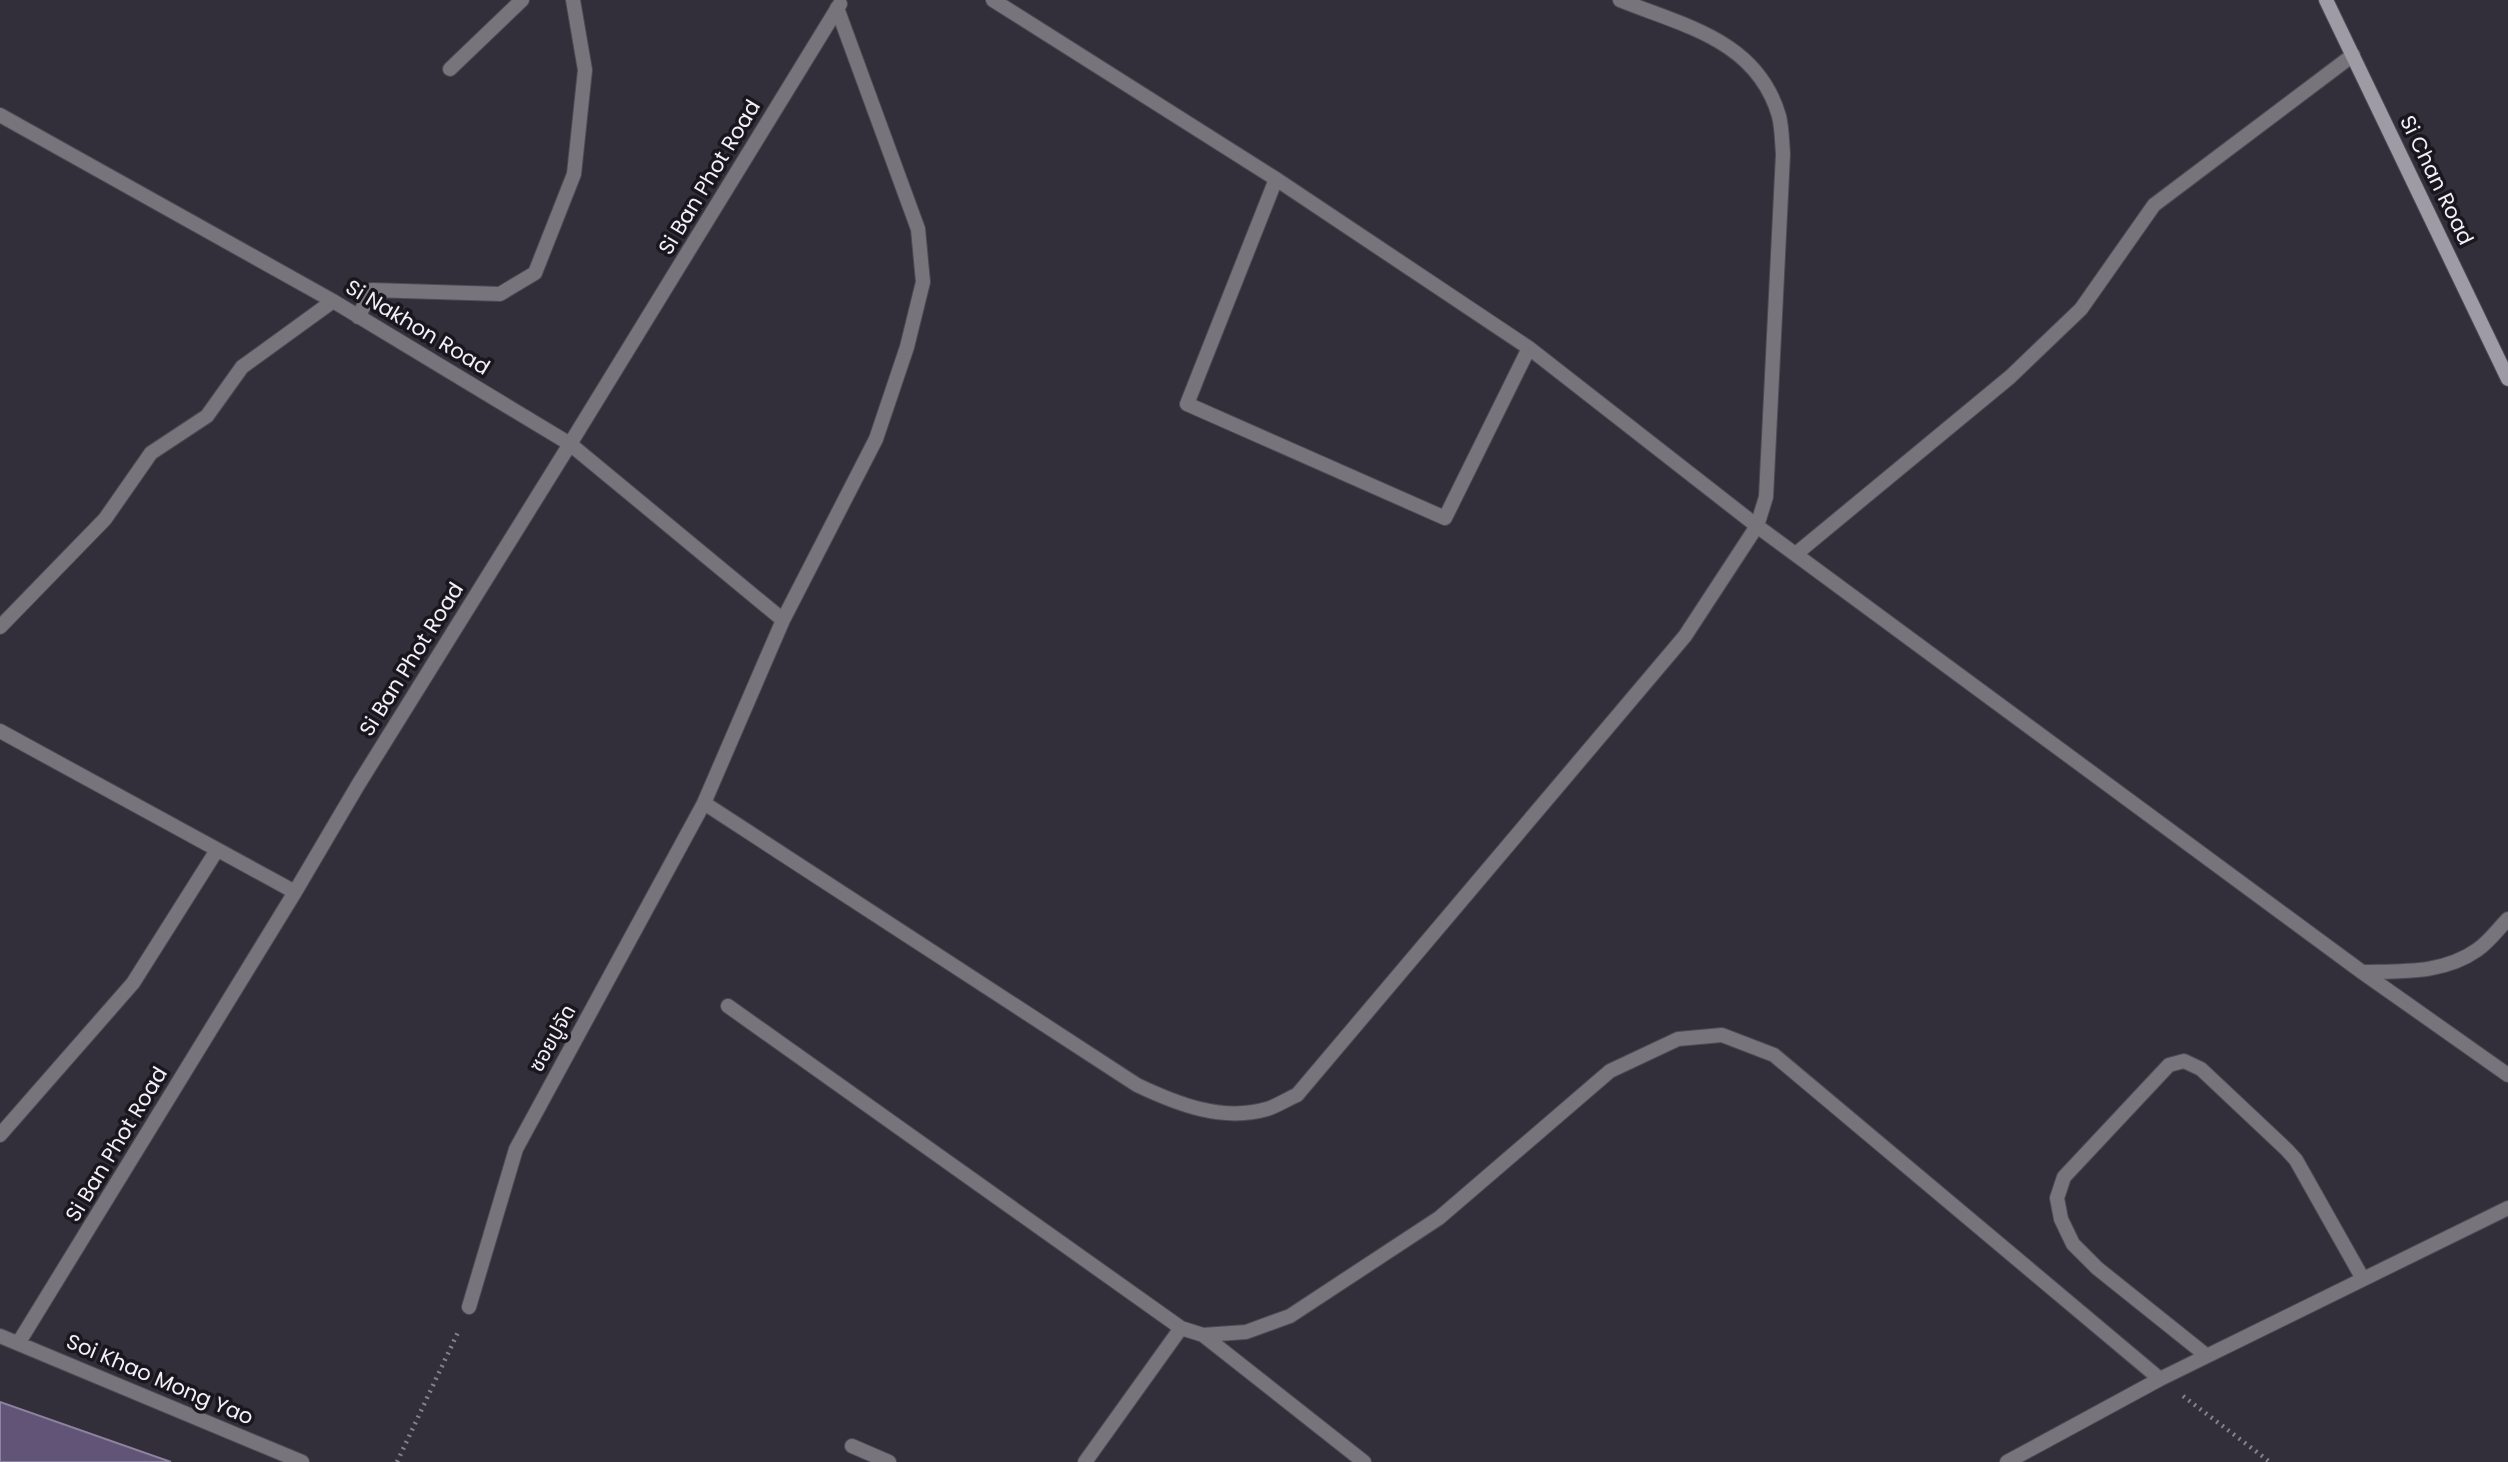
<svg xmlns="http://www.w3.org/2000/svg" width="2508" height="1462" viewBox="0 0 2508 1462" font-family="Poppins,'Noto Sans Thai',sans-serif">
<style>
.water{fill:#615477;stroke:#8c839e;stroke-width:2}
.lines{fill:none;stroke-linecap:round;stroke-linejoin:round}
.lane-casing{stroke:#4d4955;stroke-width:16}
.street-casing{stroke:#4d4955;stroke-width:16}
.secondary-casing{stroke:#4d4955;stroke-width:16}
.path{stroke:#85818c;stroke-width:4.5;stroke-dasharray:2 5;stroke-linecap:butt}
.lane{stroke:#77757b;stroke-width:14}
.street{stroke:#77757b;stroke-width:14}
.secondary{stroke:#9e9ba5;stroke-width:14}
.labels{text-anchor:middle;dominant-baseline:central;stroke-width:7;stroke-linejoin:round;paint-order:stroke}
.street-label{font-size:21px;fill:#f2f0f8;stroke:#19171d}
</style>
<rect width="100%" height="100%" fill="#322e3a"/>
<path class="water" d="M0,1402L171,1462H0Z"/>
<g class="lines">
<defs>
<path id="lane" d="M993,0L1276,179L1529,348L1757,526
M1276,179L1187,404L1445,518L1529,348
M728,1006L1181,1328L1203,1335L1246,1332L1290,1316L1439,1218L1610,1071L1678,1039L1722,1035L1774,1055L2160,1379
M1203,1335L1364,1462
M2207,1356L2097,1268L2073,1244L2061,1219L2057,1198L2064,1177L2169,1065L2184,1061L2201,1069L2287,1150L2296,1160L2363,1279
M852,1446L889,1462
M1085,1462L1181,1328
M2007,1462L2160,1379L2508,1208"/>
<path id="street" d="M837,8L918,229L923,282L907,347L876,439L783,620L704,803L1137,1085C1177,1104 1222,1122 1267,1109C1277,1106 1287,1099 1297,1095L1685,636L1757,526L1766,497L1783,154C1782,142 1782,128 1779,116C1757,40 1684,26 1620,0
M450,69L522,0
M0,115L333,301L570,444L783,620
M358,317L372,290L500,294L535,273L574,174L585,70L573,0
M1757,526L2362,972L2508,1075
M1797,553L2010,377L2081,309L2154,205L2353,55
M0,627L105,519L151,453L207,416L242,367L333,301
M0,731L295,892
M2362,972C2402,971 2443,974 2477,950C2489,942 2498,929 2508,919
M0,1135L133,983L217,850
M469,1307L516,1149L704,803
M0,1336L302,1462
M19,1342L295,892L358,785L570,444L840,4"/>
<path id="secondary" d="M2326,0L2508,379"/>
</defs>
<use href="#lane" class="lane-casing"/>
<use href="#street" class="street-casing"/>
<use href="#secondary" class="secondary-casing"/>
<path class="path" d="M2183,1396L2270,1462
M397,1462L459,1330"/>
<use href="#lane" class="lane"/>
<use href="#street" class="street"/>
<use href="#secondary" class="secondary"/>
</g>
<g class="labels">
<g class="street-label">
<text transform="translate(709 177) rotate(-59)">Si Ban Phot Road</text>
<text transform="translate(2437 180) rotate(64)">Si Chan Road</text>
<text transform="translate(418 327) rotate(31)">Si Nakhon Road</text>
<text transform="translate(411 659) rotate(-58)">Si Ban Phot Road</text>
<text transform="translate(552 1038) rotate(-61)">ซอยปูจัด</text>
<text transform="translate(116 1144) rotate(-59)">Si Ban Phot Road</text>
<text transform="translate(160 1379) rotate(23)">Soi Khao Mong Yao</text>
</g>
</g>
</svg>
